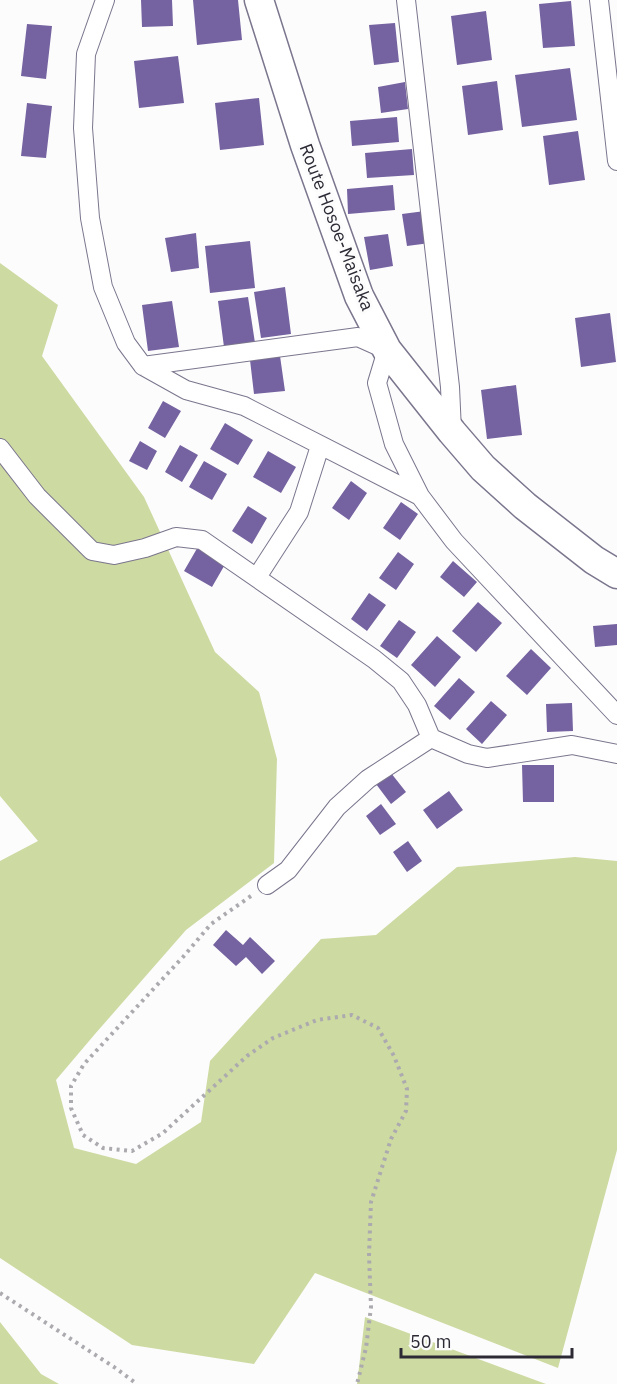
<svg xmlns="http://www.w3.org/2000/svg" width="617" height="1384" viewBox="0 0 617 1384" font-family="'IBM Plex Sans',sans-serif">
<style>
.green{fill:#cddaa2}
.building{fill:#7562a0}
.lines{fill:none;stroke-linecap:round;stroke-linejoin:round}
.street-casing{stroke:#7b758d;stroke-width:20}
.primary-casing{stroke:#7b758d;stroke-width:31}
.path{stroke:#acaaaf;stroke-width:4;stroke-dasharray:3 4.5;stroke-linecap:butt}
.street{stroke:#fff;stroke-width:18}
.primary{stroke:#fff;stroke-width:28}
.labels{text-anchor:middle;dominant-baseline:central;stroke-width:6;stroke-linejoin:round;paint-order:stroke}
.street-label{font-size:18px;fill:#2d2a35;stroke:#fcfcfc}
</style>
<rect width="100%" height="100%" fill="#fcfcfc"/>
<path class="green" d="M0,263L58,305L42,356L144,497L215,652L259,692L277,759L274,863L186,930L95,1034L56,1080L74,1148L136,1164L201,1122L210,1061L321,939L376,935L457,867L575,857L617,861V1150L558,1368L315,1273L254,1364L132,1345L0,1258V861L38,841L0,796Z
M365,1317L546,1384H357Z
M0,1322L41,1374L59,1384H0Z"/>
<path class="building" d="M141,0H172L173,26L142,27Z
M193,0H238L242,40L197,45Z
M571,1L575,46L543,48L539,4Z
M486,11L492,60L457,65L451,16Z
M395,23L399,62L374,65L369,25Z
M27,24L52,26L46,79L21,76Z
M178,56L184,103L139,108L134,61Z
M570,68L577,120L522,127L515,75Z
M497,81L503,130L468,135L462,86Z
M405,82L408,109L381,113L378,87Z
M259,98L264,145L220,150L215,103Z
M27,103L52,106L46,158L21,156Z
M397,117L399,142L352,146L350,121Z
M578,131L585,180L549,185L543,136Z
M412,149L414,175L367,178L365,153Z
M393,185L395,210L348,214L347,189Z
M425,211L430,243L407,246L402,214Z
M196,233L199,268L171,272L165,238Z
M388,234L393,266L370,270L364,237Z
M250,241L255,288L210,293L205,246Z
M285,287L291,334L261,338L254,292Z
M248,297L255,343L224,347L218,301Z
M172,301L179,347L148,351L142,305Z
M610,313L616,362L581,367L575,318Z
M280,356L285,391L254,394L250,360Z
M516,385L522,435L487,439L481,390Z
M163,401L181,411L165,438L148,428Z
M225,423L253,440L238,465L210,449Z
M140,441L157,451L147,470L129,461Z
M180,445L198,455L182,482L165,472Z
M268,451L296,467L281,493L253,477Z
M204,461L227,474L212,500L189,487Z
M351,481L367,493L349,520L332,508Z
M401,502L418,514L400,540L383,528Z
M248,506L267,518L252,544L232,531Z
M199,545L227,561L212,587L184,571Z
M398,552L414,564L396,590L379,578Z
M453,561L477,582L464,597L440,577Z
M369,593L386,605L367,631L351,619Z
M478,602L502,623L476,652L452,631Z
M399,620L416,632L397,658L380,646Z
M617,624V645L595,647L593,626Z
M437,636L461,657L435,687L411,665Z
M531,649L551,668L527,695L506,676Z
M459,678L475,692L450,720L434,706Z
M491,701L507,715L482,744L466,729Z
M572,703L573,731L547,732L546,704Z
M522,765H554V802H523Z
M391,773L406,792L391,804L376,784Z
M449,791L463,810L437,829L423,810Z
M381,804L396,824L380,835L366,816Z
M408,841L422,861L407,872L393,852Z
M226,930L243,945L250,937L275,961L262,974L246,957L236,966L213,945Z"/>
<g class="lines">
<defs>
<path id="street" d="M105,0L86,54L83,128L90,218L103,287L126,343L143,366L186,390L244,406L420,496
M406,0L450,387L452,431
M599,0L617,161
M143,366L358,337L387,350L377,383L394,444L420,496L454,541L617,715
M0,448L37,496L92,551L114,555L145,548L176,537L202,540L374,659L401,681L417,705L431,738L368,779L337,807L288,870L267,885
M257,577L299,512L320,446
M431,738L468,754L487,758L572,745L617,754"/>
<path id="primary" d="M259,0L305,145L359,296L387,350L452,432L483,468L525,506L594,560L617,574"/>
</defs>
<use href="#street" class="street-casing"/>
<use href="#primary" class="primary-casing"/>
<path class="path" d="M251,896L211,924L183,957L84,1064L71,1086V1108L83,1135L103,1148L132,1151L163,1133L247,1056L273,1038L317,1020L352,1015L378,1028L394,1056L407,1089L406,1111L391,1139L371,1202L369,1255L371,1307L366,1348L357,1384
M0,1293L114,1367L137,1384"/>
<use href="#street" class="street"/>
<use href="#primary" class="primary"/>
</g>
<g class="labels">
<g class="street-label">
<text transform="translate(337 227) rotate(69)">Route Hosoe-Maisaka</text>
</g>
</g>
<path d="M401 1348v9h171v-9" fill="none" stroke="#2d2a35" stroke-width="3"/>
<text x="410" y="1348" font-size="18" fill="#2d2a35" stroke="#fcfcfc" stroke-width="4.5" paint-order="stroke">50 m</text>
</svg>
